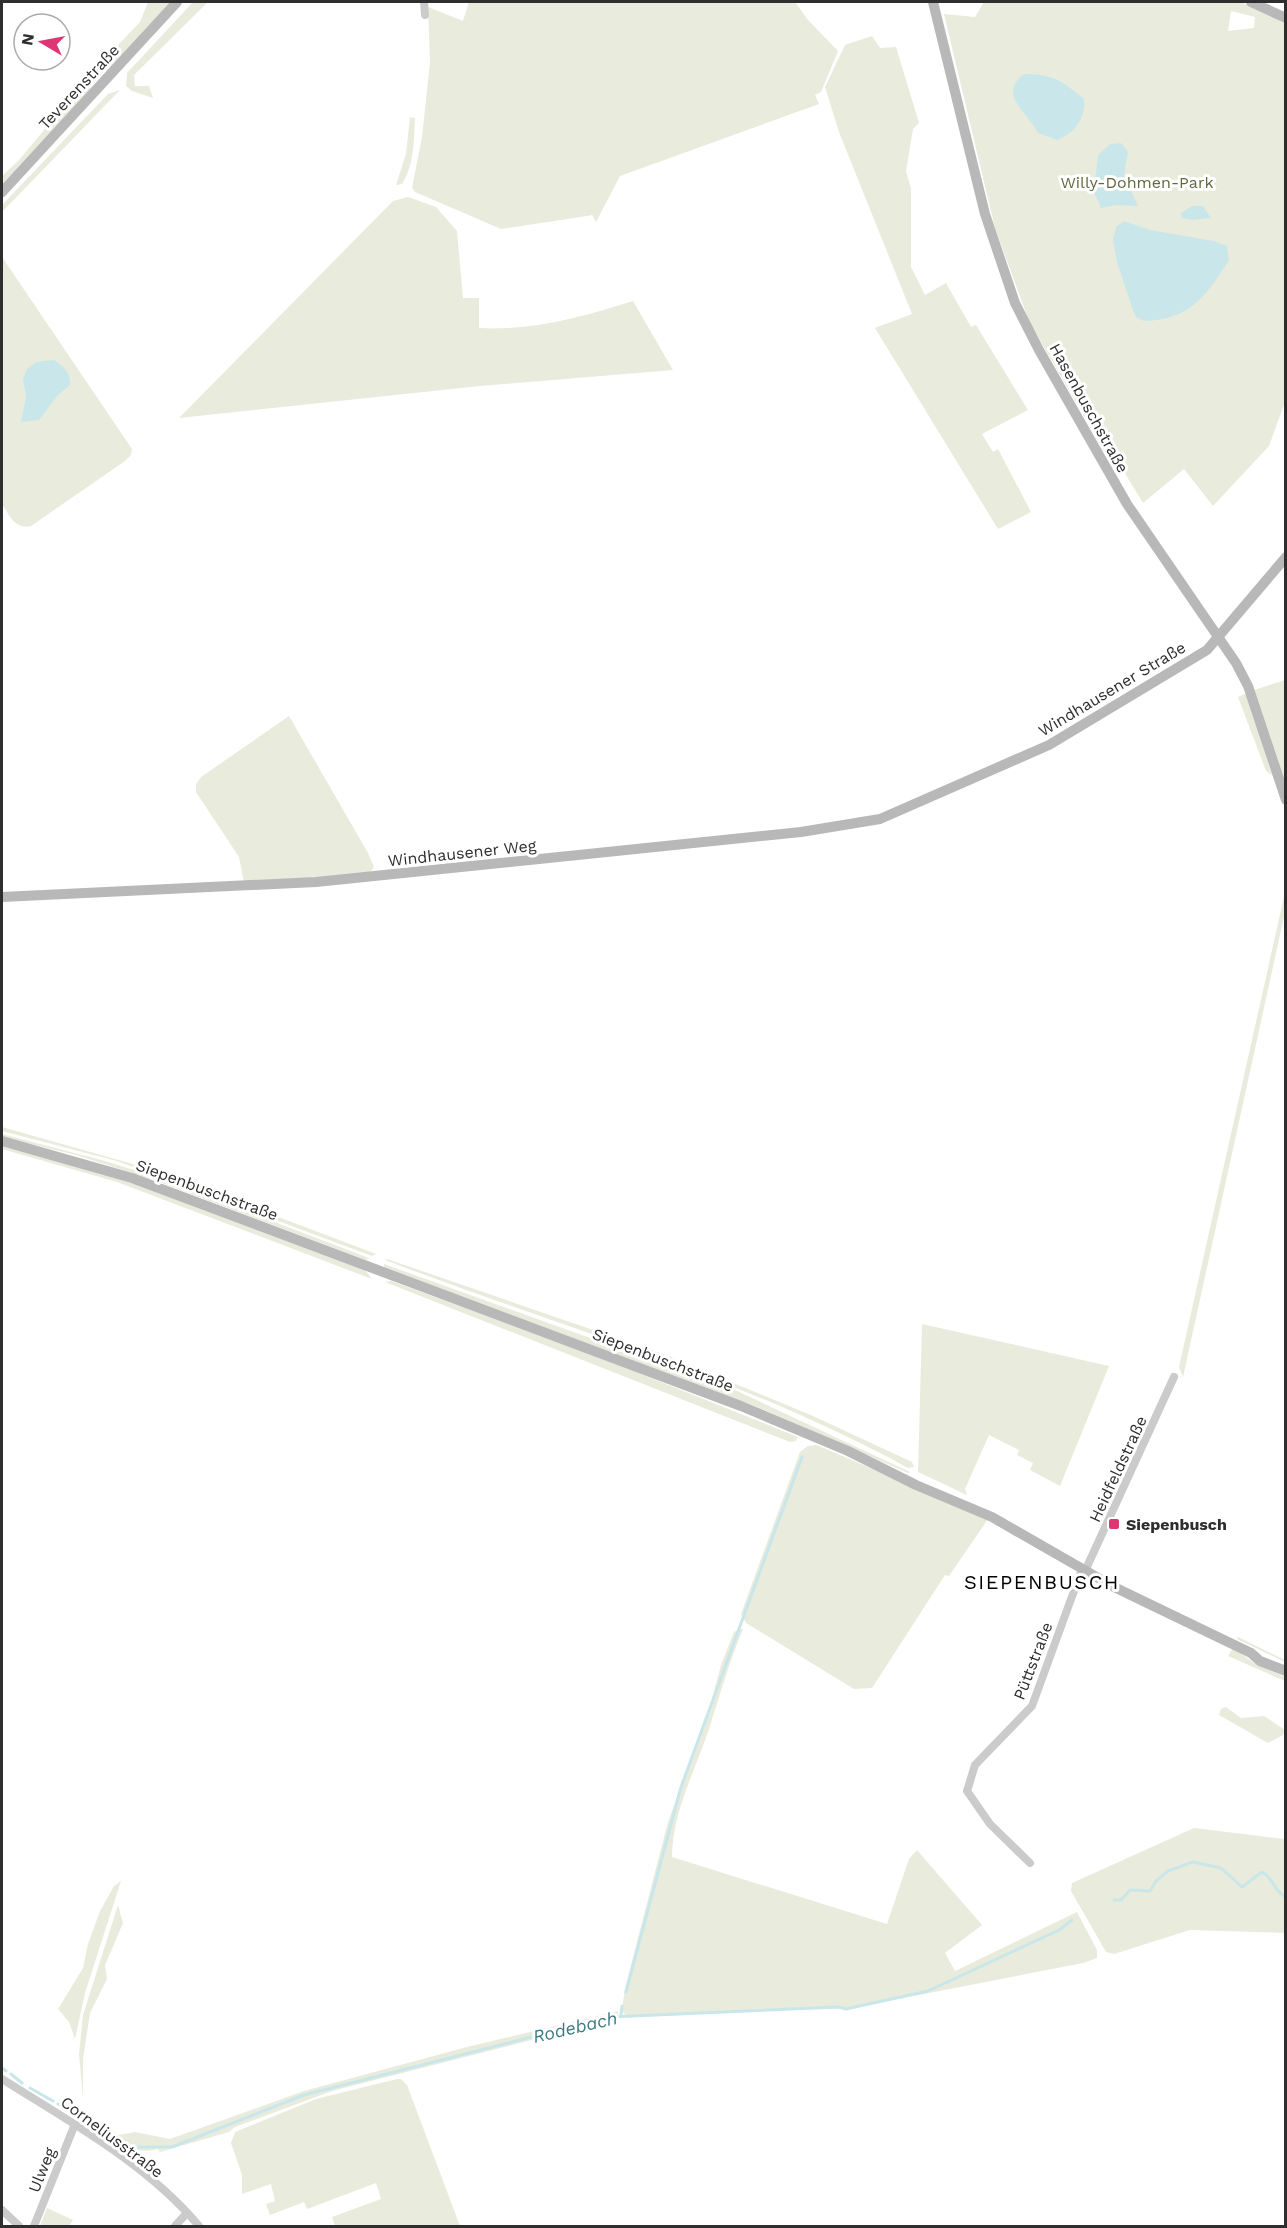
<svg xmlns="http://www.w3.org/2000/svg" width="1287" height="2228" viewBox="0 0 1287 2228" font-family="'Work Sans',sans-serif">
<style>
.green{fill:#e9ebdc;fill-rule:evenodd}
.water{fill:#c9e7eb}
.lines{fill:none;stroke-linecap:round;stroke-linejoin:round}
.stream{stroke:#c9e7eb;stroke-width:3}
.street{stroke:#cbcbcb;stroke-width:8}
.secondary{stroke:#b8b8b8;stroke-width:10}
.poi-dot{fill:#e03574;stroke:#fff;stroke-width:2}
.labels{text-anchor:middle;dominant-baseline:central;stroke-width:6;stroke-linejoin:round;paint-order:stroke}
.street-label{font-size:16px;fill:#2e2e2e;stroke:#fff}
.park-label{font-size:16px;fill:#5e693d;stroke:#fff}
.poi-label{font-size:16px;font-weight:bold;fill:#2e2e2e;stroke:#fff;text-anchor:start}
.water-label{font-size:18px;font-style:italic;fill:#3a7b82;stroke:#fff}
.quarter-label{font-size:20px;letter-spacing:1.5px;fill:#000;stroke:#fff}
</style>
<rect width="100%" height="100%" fill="#fff"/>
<path class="green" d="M148,2H171L110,68L105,70L96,68L140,22Z
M193,2H208L134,75L135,86H149L153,98L132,91L126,86L127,73Z
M469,2H795L808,20L838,51L821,92L815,95L819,104L620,176L596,222L592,215L587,216L501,229L415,192L412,188L422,137L430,62L428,7L463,21Z
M984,2H1240L1285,20V402L1269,446L1213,506L1184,469L1143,503L1121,467L1116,472L1029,321L995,228L944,14L975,17ZM1231,11L1255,17L1254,28L1228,31Z
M872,36L880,48L896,47L919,123L913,129L906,171L911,188V267L925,295L946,283L971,327L976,325L1028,410L982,434L993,452L998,449L1031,512L998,529L875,328L912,314L839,132L825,87L845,45Z
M91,74L90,90L2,184V176L19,160Z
M120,90L2,212V205L108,94Z
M410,117L415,118C414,140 414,166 402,184L396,185L406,154Z
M408,197L436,207L457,231L463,298H479V328C533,331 582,317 633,301L673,370L480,386L179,418L393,201Z
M2,257L132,449L131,455L125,461L31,526C15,530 10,516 2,504Z
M1285,680V789L1254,690Z
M1247,693L1272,775L1266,771L1238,697Z
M289,716L368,853L374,867L370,873L244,883L239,857L196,792V784L201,777Z
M1285,892V912L1183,1377L1179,1367Z
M2,1127L154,1170L376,1254L372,1256L117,1161L2,1131Z
M2,1134L105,1161L153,1176L369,1258L366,1260L154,1180L76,1155L2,1137Z
M2,1145L105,1173L365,1270L372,1279L117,1182L2,1149Z
M387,1259L666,1355L813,1416L912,1462L914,1467L908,1468C742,1377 560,1327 385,1260Z
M384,1264L735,1390L910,1472L908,1473L755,1406L384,1267Z
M391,1281L591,1354L798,1437L796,1441L790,1442L385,1282Z
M922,1324L1109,1366L1060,1486L1030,1470L1033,1463L1017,1455L1019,1450L989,1435L965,1489L967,1495L918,1472Z
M817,1445L988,1519L949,1576L945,1575L872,1688L854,1689L746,1623L741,1614L800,1452L808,1446Z
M740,1629H743C729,1662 720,1695 709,1729C695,1771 672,1813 672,1857L887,1924L909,1859L917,1850L982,1925L945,1953L955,1971L1077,1912L1097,1950V1958L1083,1963L852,2008L663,2014L627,2018L622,2010L625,1988L668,1822L708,1714L721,1665L734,1632Z
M1238,1637L1285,1660V1662L1237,1639Z
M1233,1648L1254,1663L1285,1677V1681L1228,1656Z
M1226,1707L1241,1718L1264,1716L1285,1730L1283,1735L1268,1743L1219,1715L1221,1709Z
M1194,1828L1285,1839V1933L1190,1930L1114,1954L1106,1952L1071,1891L1072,1883Z
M121,1881L85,1993L75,2039L69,2022L58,2009L83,1968L88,1944L100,1911L114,1886Z
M118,1905L123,1923L105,1965L107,1979L90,2013L83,2059V2098L79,2054L83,2015Z
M618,2011V2016L614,2019L332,2091L235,2127L229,2132L160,2152L158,2149C130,2157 103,2136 81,2121L83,2111L119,2135L135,2132L170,2139L304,2091L467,2047Z
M397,2079H401L407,2085L460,2226H335L332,2217L381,2199L376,2183L307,2209L304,2202L270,2215L266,2204L275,2201L271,2184L242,2194V2175L231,2143L235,2132L316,2099Z
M47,2208L73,2220L69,2226H40Z"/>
<path class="water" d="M1024,74C1054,74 1062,81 1084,99C1086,118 1075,133 1057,140L1038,133C1028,113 997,95 1024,74Z
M1121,143L1128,152L1124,175L1138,206L1115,205L1101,208L1094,191L1098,155L1110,144Z
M1192,206H1203L1211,218L1192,220L1182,218L1181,213Z
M1124,221L1150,230L1214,241L1227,246L1229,260C1206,296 1190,320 1144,321L1136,317L1133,310L1117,262L1113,240L1116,227Z
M54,360C63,366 72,374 70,385L58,395L39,420L21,422L26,397L23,379L27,369L36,362Z"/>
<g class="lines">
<path class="stream" d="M1114,1900H1121L1130,1890L1150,1891L1156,1881L1168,1871L1193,1862L1221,1868L1242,1887L1262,1872C1273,1877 1274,1892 1286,1897
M626,1992L681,1787L802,1457
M621,2015L622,2006
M2,2068L6,2071
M11,2074L22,2083
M30,2088L53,2101
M58,2104L72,2112
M86,2120L120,2147H172L304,2095L610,2017L838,2007L846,2009L928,1991L1059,1930L1072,1920"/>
<path class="street" d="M424,2L425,15
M1085,1571L1174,1377
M1030,1863L990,1824L967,1791L975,1765L1032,1706L1082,1569
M2,2079C70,2122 146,2163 199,2226
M2,2210L19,2226
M34,2226L75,2124
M175,2226L187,2213"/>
<path class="secondary" d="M933,2L985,214L1015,303L1039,350L1127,504L1236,663L1248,686L1286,800
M1251,2L1286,18
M2,192L177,2
M2,897L316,882L801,832L880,819L1049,745L1207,650L1286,557
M2,1141L132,1178L741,1406L848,1451L916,1485L992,1517L1114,1587L1251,1653L1260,1661L1286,1671"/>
</g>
<rect class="poi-dot" x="1108" y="1518" width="12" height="12" rx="3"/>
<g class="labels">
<g class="street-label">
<text transform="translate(79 87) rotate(-47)">Teverenstraße</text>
<text transform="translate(1089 408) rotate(61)">Hasenbuschstraße</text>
<text transform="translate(1112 689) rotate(-31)">Windhausener Straße</text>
<text transform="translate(462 853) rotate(-6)">Windhausener Weg</text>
<text transform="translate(207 1190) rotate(20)">Siepenbuschstraße</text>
<text transform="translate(663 1360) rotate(21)">Siepenbuschstraße</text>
<text transform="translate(1118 1469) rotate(-65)">Heidfeldstraße</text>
<text transform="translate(1033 1661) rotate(-69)">Püttstraße</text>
<text transform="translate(112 2137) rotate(37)">Corneliusstraße</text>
<text transform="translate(42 2170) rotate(-68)">Ulweg</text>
</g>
<g class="park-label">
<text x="1137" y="182">Willy-Dohmen-Park</text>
</g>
<g class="poi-label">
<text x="1126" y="1524">Siepenbusch</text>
</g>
<g class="water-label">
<text transform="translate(575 2027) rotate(-13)">Rodebach</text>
</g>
<g class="quarter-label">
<text x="1042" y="1582">SIEPENBUSCH</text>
</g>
</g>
<rect width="1287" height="2228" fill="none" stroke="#2e2e2e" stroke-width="6"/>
<g transform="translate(42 42) rotate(280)"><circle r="28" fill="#ffffff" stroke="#ababab" stroke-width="1.5"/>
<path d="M0-4.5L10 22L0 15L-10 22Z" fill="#e03574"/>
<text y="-9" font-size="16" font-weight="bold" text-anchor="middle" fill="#2e2e2e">N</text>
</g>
</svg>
